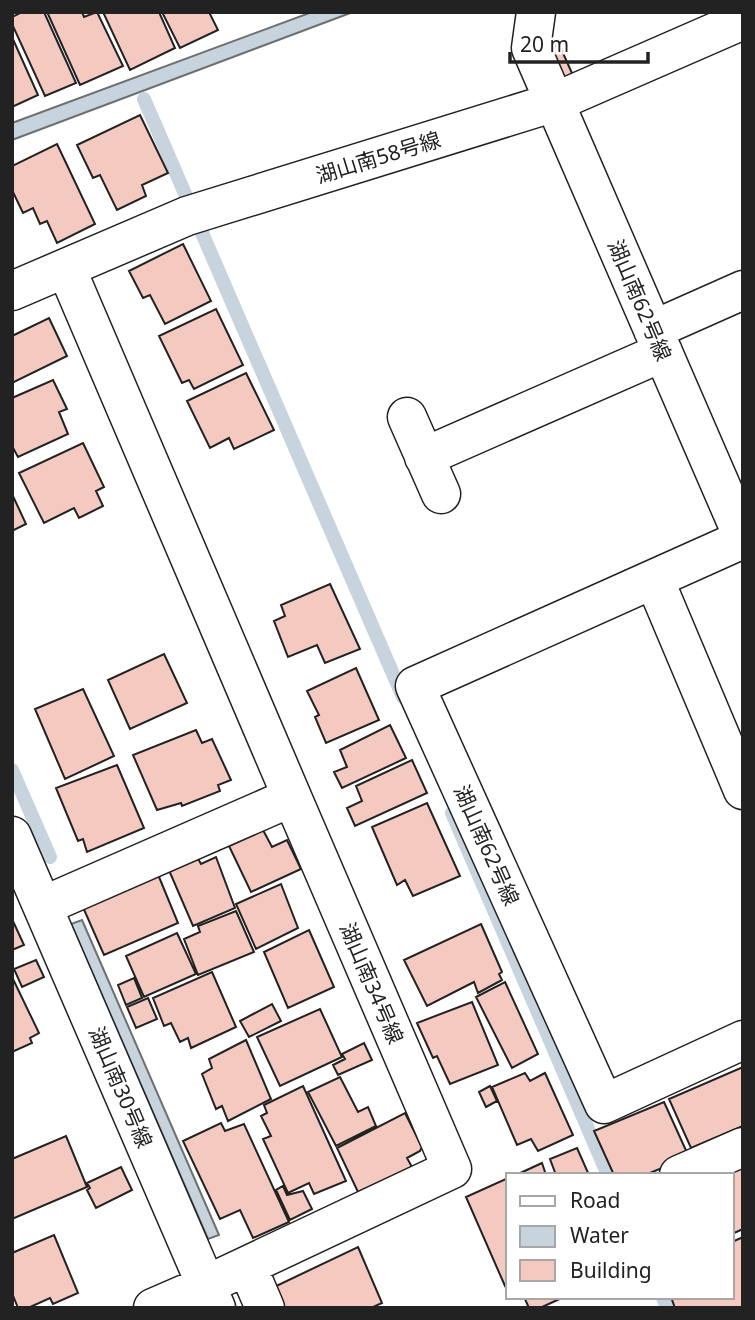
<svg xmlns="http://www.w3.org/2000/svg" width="755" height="1320" viewBox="0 0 755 1320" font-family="'Noto Sans','Noto Sans JP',sans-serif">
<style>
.water{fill:#c7d3dd;stroke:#6f6f6f;stroke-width:2}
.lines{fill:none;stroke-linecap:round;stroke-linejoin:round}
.stream{stroke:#c7d3dd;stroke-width:14}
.building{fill:#f3c9c0;stroke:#222;stroke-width:2}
.street-casing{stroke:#222;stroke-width:41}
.street{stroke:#fff;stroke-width:38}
.labels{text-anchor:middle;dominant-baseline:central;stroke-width:5;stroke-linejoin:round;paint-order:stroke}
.street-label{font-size:21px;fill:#222;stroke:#fff}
</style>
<rect width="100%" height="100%" fill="#fff"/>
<path class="water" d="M312,12H353L12,140V123Z
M82,920L219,1235L208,1239L71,924Z"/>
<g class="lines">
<path class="stream" d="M144,99L403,697
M12,770L50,857
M452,813L608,1175
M663,1297L667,1308"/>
</g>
<path class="building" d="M22,12H44L76,83L45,96L12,24V17Z
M51,12H82L84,17L97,12L123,66L80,85L48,14Z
M103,12H159L175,48L130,70Z
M162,12H209L218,30L180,48Z
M12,37L38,95L12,107Z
M559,44L587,107L542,51Z
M140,115L168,173L142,185L146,196L117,210L100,175L93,178L77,145Z
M57,144L95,224L57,243L47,221L40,224L33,208L23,213L12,190V166Z
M183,244L211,301L165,324L150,295L143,298L129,271Z
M216,309L243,365L194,389L189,380L182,383L159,336Z
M49,318L67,356L12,383V336Z
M246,373L274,430L234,449L229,438L210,448L187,401Z
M53,380L67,409L59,412L68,434L18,457L12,446V398Z
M83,443L104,487L96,491L103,506L79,518L74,508L44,523L19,473Z
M12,494L26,524L12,531Z
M330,584L360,649L325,663L317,645L288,657L274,621L285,616L281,605Z
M164,654L187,703L130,729L108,680Z
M356,668L379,720L326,743L315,717L319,715L307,691Z
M83,689L114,756L65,779L35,709Z
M390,725L406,758L342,788L334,772L347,767L340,750Z
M196,730L202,743L212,739L231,780L218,785L220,791L182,806L181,803L157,810L133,755Z
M412,760L427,793L355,826L347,808L362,801L356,786Z
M117,765L144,828L87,852L83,839L78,841L56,788Z
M427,803L460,876L413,896L405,880L397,885L372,827Z
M263,830L272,847L287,840L301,869L251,892L229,846Z
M196,855L201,864L216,857L235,908L193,926L168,868Z
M157,872L178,923L104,955L82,905Z
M281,884L298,928L256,949L236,904Z
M236,911L254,952L198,975L184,939L200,932L198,926Z
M12,919L24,945L12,950Z
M481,924L502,972L499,974L502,980L478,993L474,982L427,1006L404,960Z
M309,930L334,987L288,1008L264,952Z
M177,933L196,974L144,997L126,956Z
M36,960L44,977L22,987L14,969Z
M212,972L236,1027L191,1048L188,1038L180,1042L171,1023L164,1026L153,998Z
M12,977L39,1033L30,1038L32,1043L12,1052Z
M134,978L142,998L126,1005L118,985Z
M505,982L538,1054L512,1068L476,997Z
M148,998L157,1019L136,1028L127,1007Z
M472,1002L498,1065L450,1084L437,1056L433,1058L417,1023Z
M272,1004L281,1021L249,1037L240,1021Z
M320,1009L342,1057L280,1086L257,1037Z
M246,1040L271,1099L228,1121L222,1106L216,1109L202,1074L212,1068L209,1059Z
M364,1043L372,1060L338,1075L333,1065L345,1059L342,1054Z
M743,1067V1126L691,1148L669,1099Z
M525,1073L530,1081L545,1073L573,1135L538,1151L531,1139L517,1145L492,1087Z
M340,1077L358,1112L368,1107L376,1126L336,1146L308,1092Z
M303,1086L346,1181L314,1194L309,1183L288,1193L263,1139L271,1136L261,1116L267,1113L264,1105Z
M490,1086L497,1101L486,1107L479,1092Z
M664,1102L689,1157L645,1175H614L594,1131Z
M405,1113L422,1147L420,1151L407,1158L412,1167L358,1192L337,1148Z
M221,1123L225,1131L244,1124L289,1222L253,1238L240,1210L220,1219L183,1141Z
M66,1136L87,1187L12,1219V1159Z
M577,1148L589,1175H556L550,1159Z
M542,1163L546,1175H516Z
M121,1167L132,1190L96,1208L87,1190L90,1188L87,1183Z
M743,1167V1229L732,1234V1175H725Z
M508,1178V1284L505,1286L466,1197Z
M283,1186L287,1195L303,1191L312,1209L290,1220L276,1190Z
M54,1235L78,1293L53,1304L50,1298L28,1308H18L12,1293V1253Z
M743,1237V1308H675L671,1297H732V1242Z
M358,1247L382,1303L371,1308H281L272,1288Z
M524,1297H564L540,1308H529Z"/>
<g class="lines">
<defs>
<path id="street" d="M536,12L531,48L743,537
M66,268L292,797
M12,291L187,216L555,102L743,20
M653,330L743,290
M407,417L441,494
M424,457L663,352
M743,539L415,686L604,1104L743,1040
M654,579L743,790
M12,836L206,1285L153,1308
M43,906L292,797L452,1169L206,1285L216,1308
M679,1175L743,1147
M247,1266L265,1308"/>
</defs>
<use href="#street" class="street-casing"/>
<use href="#street" class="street"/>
</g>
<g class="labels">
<g class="street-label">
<text transform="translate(378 157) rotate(-17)">湖山南58号線</text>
<text transform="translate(640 300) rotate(67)">湖山南62号線</text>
<text transform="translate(487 845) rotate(66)">湖山南62号線</text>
<text transform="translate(372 983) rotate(67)">湖山南34号線</text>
<text transform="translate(121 1087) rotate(67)">湖山南30号線</text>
</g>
</g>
<rect width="755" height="1320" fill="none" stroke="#222222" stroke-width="28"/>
<rect x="506" y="1173" width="228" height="126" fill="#ffffff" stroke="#a7a7a7" stroke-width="2"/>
<rect x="520" y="1196" width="35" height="10" fill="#ffffff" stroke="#a7a7a7" stroke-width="2"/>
<text x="570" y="1208" font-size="21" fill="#222222">Road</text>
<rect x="520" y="1226" width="35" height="21" fill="#c7d3dd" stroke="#a7a7a7" stroke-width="2"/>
<text x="570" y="1243" font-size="21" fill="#222222">Water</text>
<rect x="520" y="1260" width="35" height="21" fill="#f3c9c0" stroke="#a7a7a7" stroke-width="2"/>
<text x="570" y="1278" font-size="21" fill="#222222">Building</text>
<path d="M510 52v10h138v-10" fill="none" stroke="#222222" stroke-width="3.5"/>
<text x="520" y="52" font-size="21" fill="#222222" stroke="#ffffff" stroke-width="5" paint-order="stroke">20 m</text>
</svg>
